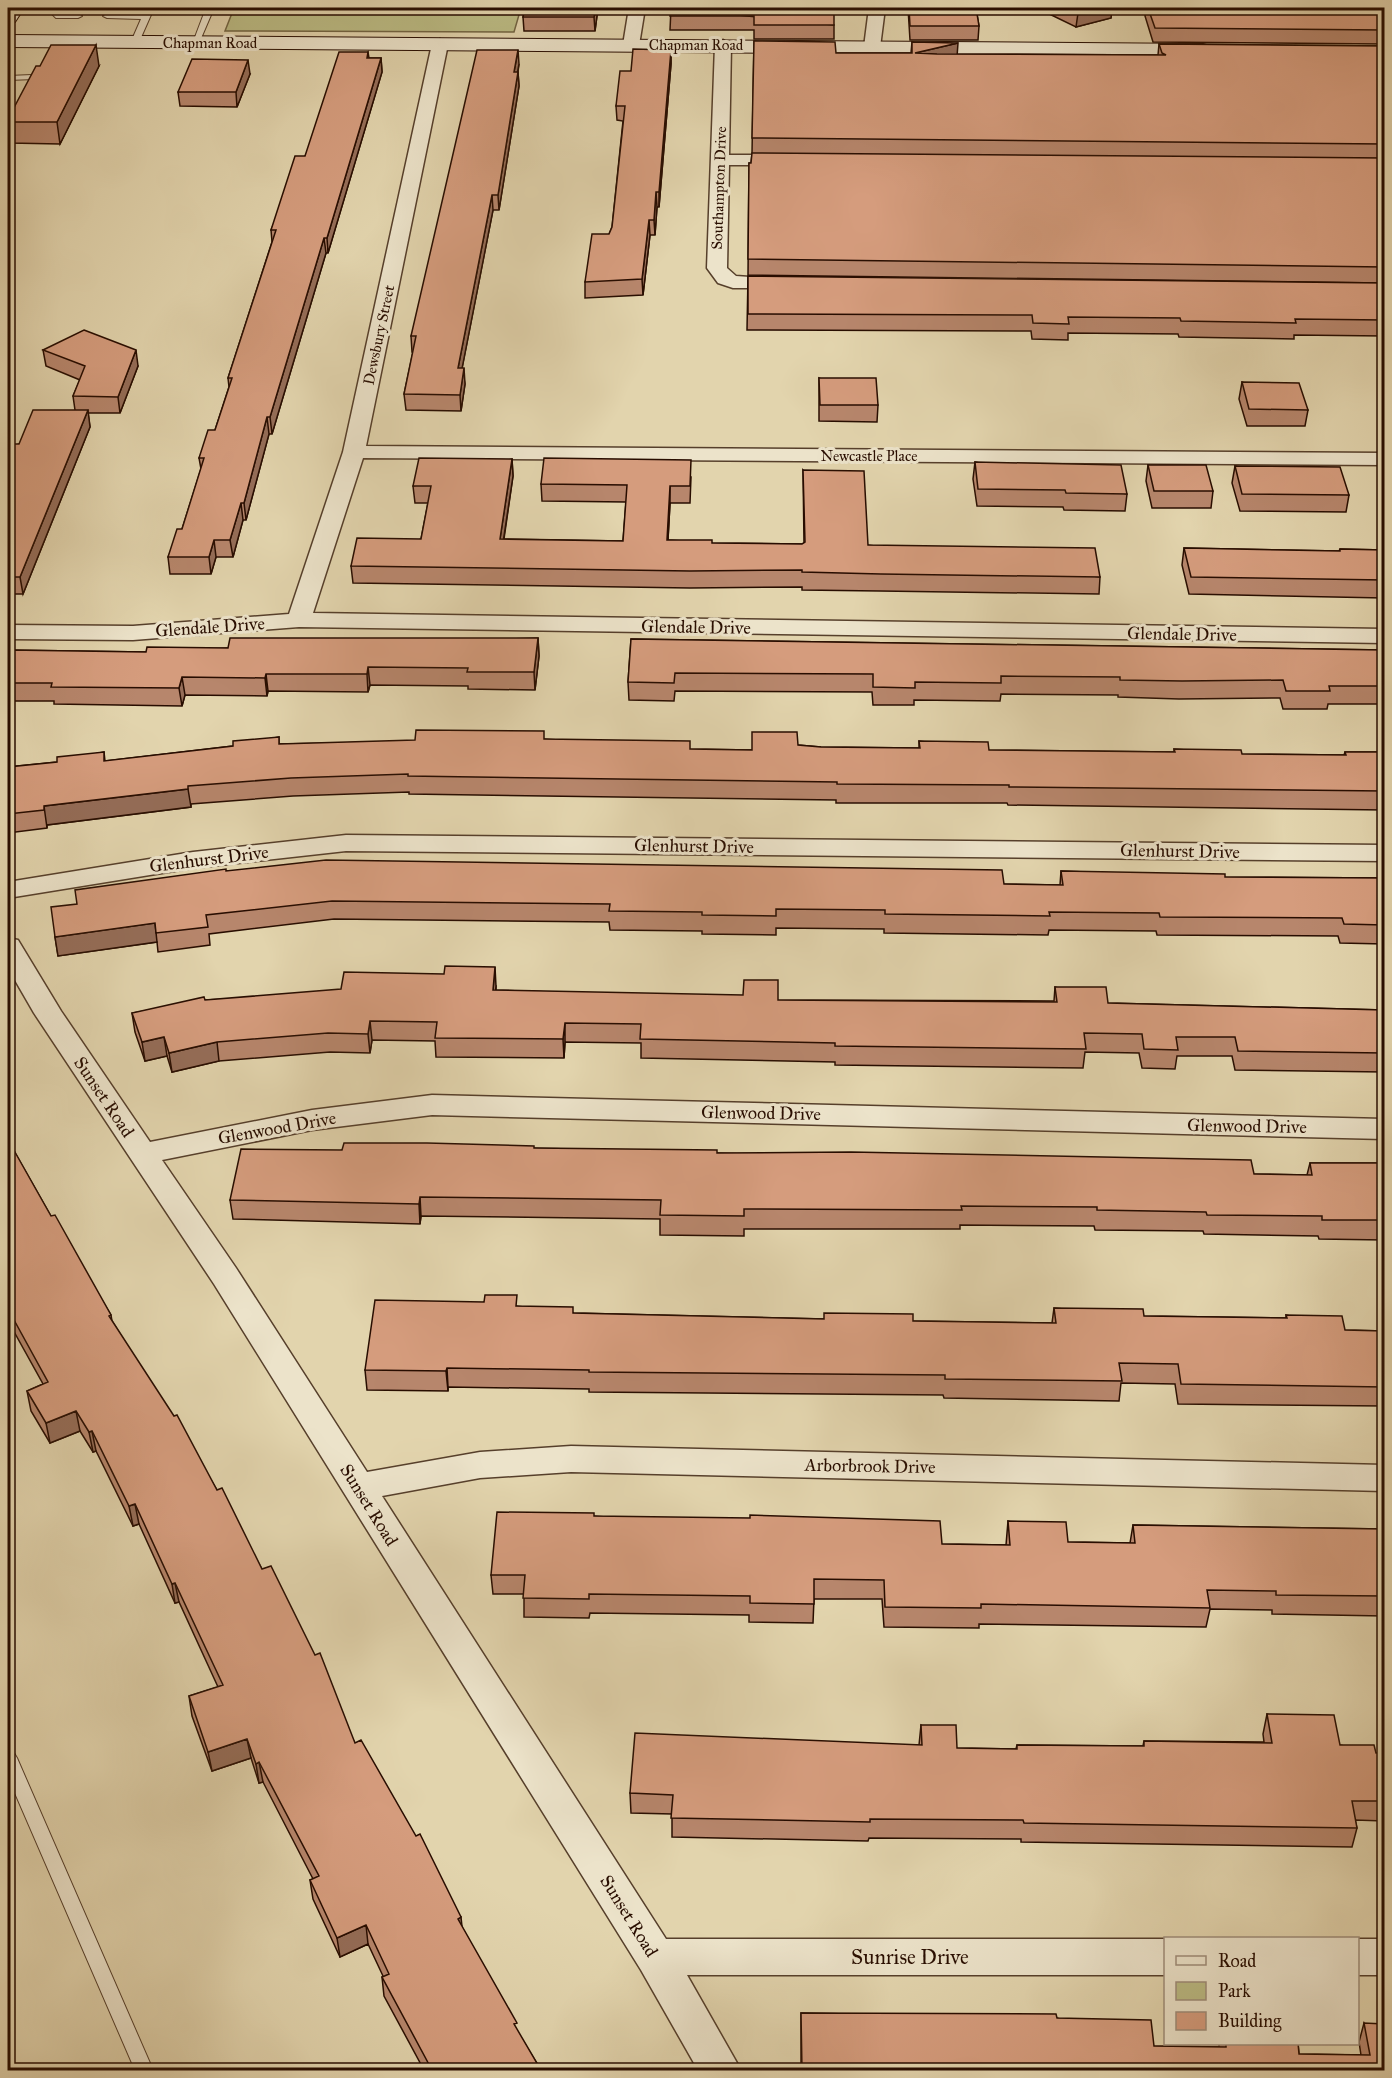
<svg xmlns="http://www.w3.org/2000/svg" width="1392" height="2078" viewBox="0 0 1392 2078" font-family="'IM FELL Great Primer',serif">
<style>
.green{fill:#bbbb84;stroke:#726442;stroke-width:1.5}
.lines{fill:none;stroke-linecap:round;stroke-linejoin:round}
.lane-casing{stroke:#563f2b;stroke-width:2}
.street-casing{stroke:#563f2b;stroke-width:3}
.secondary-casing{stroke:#280d00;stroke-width:2}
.lane{fill:#ece3ca;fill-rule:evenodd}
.street{fill:#ece3ca;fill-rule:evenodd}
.secondary{fill:#ece3ca;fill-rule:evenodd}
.wall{fill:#b7866c;stroke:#280d00;stroke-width:1.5}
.shaded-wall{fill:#956d58;stroke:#280d00;stroke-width:1.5}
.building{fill:#d59c7d;stroke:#280d00;stroke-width:1.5}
.labels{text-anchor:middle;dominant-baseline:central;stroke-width:6;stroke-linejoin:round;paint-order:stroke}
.far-street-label{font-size:15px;fill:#280d00;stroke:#ece3ca}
.street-label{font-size:18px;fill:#280d00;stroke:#ece3ca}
.near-street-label{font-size:21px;fill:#280d00;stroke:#ece3ca}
</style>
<rect width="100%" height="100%" fill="#e2d4ad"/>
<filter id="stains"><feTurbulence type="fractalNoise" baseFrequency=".00333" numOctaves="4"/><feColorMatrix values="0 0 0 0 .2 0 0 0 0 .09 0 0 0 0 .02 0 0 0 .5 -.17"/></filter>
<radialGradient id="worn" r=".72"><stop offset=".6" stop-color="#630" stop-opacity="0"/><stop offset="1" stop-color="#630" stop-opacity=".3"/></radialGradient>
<path class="green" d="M234,8H521L514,32L225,31Z"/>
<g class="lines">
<defs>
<path id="lane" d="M55,8H61L59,12L61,14H78L82,16L78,18H56L51,13Z
M147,8H154L139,42L135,44L131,42L141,19L107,18L103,16L107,14L143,15Z
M206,8H214L199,43L192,45Z
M32,75L36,77L35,79L8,80V76Z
M8,1751L14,1753L17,1758L153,2070H135L8,1777Z"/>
<path id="street" d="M629,8H645L639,45L631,50L623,45Z
M869,8H885L880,47L872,52L864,47Z
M440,39L448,44L366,446L1384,453V465L363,458L313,613L1384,629V643L299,627L133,640L8,639V625L133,626L289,614L343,452L432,44Z
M723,40L731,45L729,155H791L797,156L800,160L797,164L791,165H729L727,268L736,276L793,280L796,284L793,288H733L718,283L707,268L715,45Z
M346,835L1384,845V861L346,851L193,868L8,898V882L193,852Z
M8,938L18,940L61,1011L150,1142L312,1110L432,1095L1384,1119V1139L432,1115L312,1130L162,1160L236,1268L367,1472L480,1452L571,1446L1384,1465V1491L571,1472L480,1478L382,1496L666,1939H1166V1975H687L741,2070H698L641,1970L214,1284L34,1013L8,968Z
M1358,1939H1384V1975H1358Z"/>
<path id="secondary" d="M8,8H24L15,22L8,24Z
M8,35L1203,44L1210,46L1213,50L1210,54L1203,56L8,47Z"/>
</defs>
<use href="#lane" class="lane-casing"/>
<use href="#street" class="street-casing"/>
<use href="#secondary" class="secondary-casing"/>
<use href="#lane" class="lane"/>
<use href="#street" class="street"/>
<use href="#secondary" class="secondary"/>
</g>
<path class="wall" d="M525,8H598L595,31H524L523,17Z
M671,8L834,25V39H754V30H670Z
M908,8H976L979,26L978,40H910Z
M1041,8H1112L1111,18L1076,27L1041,10Z
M1146,8H1384V44L1153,42L1145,16Z
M754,41L836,53H911L912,42L957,54L1158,55L1159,44L1384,46V283L748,275L749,163H751L752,153Z
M671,50V64L659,207H657L655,235H650L643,295L585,298V282L609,234L612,227L623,121L617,120L616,106L631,71Z
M368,52L369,58H381L382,72L328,253H326L272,434H269L246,520H243L233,557H216L211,574H170L168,557L182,529L201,469L199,458L215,430L229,387L228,378L272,242L271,230L305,156Z
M519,64L518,72L519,86L499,210H493L462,368L465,384L461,411L406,410L404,394L413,352H412L411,336Z
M99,66L60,144L9,143L8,132V119Z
M250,74L237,107L180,106L178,92Z
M748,276L1384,284V336L1294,335V339L1238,338L1179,337L1178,334L1068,333V340L1032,339L1031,331L747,330Z
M43,350L138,366L120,413H88L90,427L23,594H8V448L19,444L75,410L73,396L80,380L46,366Z
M819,378L878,405L877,422L819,421Z
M1242,382L1308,410L1305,426H1247L1239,399Z
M512,459L513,476L504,539L623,541L626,502L542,501L541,484L691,477L690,503H670L668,540L712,543L802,544L804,543L803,470L868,545L1100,577L1099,594L880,591L802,590V587L690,588L353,583L351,566L421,539L428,503H415L413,486Z
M975,462L1127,494L1125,511L1064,510L1063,507L977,506L973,479Z
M1148,465L1213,491L1211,508H1152L1146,481Z
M1235,466L1349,495L1346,512L1240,511L1232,483Z
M1184,548L1339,551L1340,549L1384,550V598L1189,594L1182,565Z
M538,638L539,656L535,690L468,689V686L370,685L368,692L268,691L267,696L185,695L182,706L54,704V701H8V650L146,652L228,648Z
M631,639L1384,650V704H1328L1327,709H1283L1280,698L1179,699L1118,697V695L1001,694L1000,701L914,700V705H873L872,692L675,691L674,701L629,700L628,682Z
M279,737V744L545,739L690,749L752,750L798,745L821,747L919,748V741L989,750L1174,752V749L1242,754L1344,755L1345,752H1384V810L1008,805L1007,803H836V800L409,794V792L293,796L191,804V807L47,825V828L8,833V767L57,762L104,752L105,761L233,746Z
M226,871L1060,885L1061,871L1225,877L1384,878V944L1340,943L1338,936L1157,935L1156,931L1049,930L1048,935L884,933V929L776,928V935L702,934V931L610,930L609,922L334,919L209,934L210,945L158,952L157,942L58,956L55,937L77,904Z
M496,986V990L778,1000L1054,1001L1055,987L1108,1003L1384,1010V1072L1235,1070L1232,1056H1177L1175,1069L1142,1068L1139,1053L1085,1052L1083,1068L835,1065V1062L641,1058V1043L565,1042L564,1058L436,1057L435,1041L372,1040L370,1053L330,1052L219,1061L172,1072L167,1056L145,1061L135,1032L132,1013L205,1000Z
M8,1134L13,1145L14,1151L51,1216L111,1315L112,1321L217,1490L262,1569L355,1743L462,1927L517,2031L541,2070H424L384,1996L382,1977L383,1976L368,1944L340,1957L313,1899L310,1880L313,1879L263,1782L259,1783L251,1758L212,1771L192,1716L189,1696L218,1687L179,1602L175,1603L139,1524L133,1526L96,1451L93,1452L80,1431L50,1443L31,1411L27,1391L43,1384L12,1328L8,1309L9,1308L8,1306Z
M534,1148L717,1153L1254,1174L1307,1175L1310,1163H1384V1240L1319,1239L1318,1236L1204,1234L1203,1231L1095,1230L1094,1226L960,1225V1229H744V1236L660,1235V1219L421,1216L420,1224L233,1219L230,1200L342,1150Z
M484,1302L574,1313L913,1321L1052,1323L1054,1308L1144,1316L1286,1318V1315L1345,1330L1384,1331V1406L1178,1404L1175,1384L1121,1383L1119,1401L944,1398L943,1395L589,1392V1389L448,1387V1391L367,1390L365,1370Z
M594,1516L942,1544L1006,1545L1008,1521L1068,1542L1130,1543L1133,1525L1384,1529V1616L1272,1614V1610L1210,1609L1206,1627L979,1624V1628L884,1627L882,1599H814L813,1623L749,1622V1615L590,1613L589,1618L524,1617V1594H493L491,1575Z
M1267,1714L1340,1745L1376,1753H1384V1821L1355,1820L1357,1828L1352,1847L1021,1842V1839L869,1838L868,1841L672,1837V1814L631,1813L630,1793L919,1745L921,1725L957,1748L1016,1749L1017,1745L1143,1746L1144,1741L1264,1742L1263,1734Z
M801,2013L1057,2018L1154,2046L1219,2047V2043H1298L1299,2054L1361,2055L1359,2042L1364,2023L1384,2070H801Z"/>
<path class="shaded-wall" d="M596,8H598L595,31L594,17Z
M1099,8H1112L1111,18L1076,27L1078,13Z
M958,43L957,57L915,53Z
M96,45L99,66L60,144L57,122Z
M518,50L519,64L515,86L514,72Z
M671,50V64L659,207V192Z
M381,58L382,72L328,253L327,238Z
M248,60L250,74L237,107L236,92Z
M518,72L519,86L499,210L498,195Z
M656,192L657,207L655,235L654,220Z
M492,195L493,210L459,384L458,368Z
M649,220L650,235L643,295L642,279Z
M324,238L326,253L272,434L270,417Z
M136,350L138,366L120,413L118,397Z
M464,368L465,384L461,411L460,395Z
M88,410L90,427L23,594L20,577Z
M267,417L269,434L246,520L244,503Z
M512,459L513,476L501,556L500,539Z
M670,486V503L667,557V540Z
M241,503L243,520L233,557L230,540Z
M214,540L216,557L211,574L209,557Z
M538,638L539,656L535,690L534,672Z
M368,667L370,685L368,692L367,674Z
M266,674L268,691L267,696L265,678Z
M182,677L185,695L182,706L179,688Z
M188,789L191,807L47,825V828L44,806Z
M155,923L157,942L58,956L55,937Z
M495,967L496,986L494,1008L493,990Z
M370,1021L372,1040L370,1053L368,1034Z
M565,1023V1042L564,1058L563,1039Z
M164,1037L167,1056L145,1061L142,1042Z
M217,1042L219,1061L172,1072L169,1053Z
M420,1197L421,1216L420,1224L419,1204Z
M447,1368L448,1387V1391L446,1371Z
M76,1411L80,1431L50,1443L46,1423Z
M92,1431L96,1451L93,1452L89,1432Z
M135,1504L139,1524L133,1526L129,1506Z
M175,1583L179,1602L175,1603L172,1584Z
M247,1739L251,1758L212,1771L208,1752Z
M259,1762L263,1782L259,1783L256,1764Z
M461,1917L463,1936L458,1919Z
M366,1925L368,1944L340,1957L337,1938Z"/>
<path class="building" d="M525,8H596L594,17H523Z
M671,8H834V25H754V16H670Z
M909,8H976L979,26H910Z
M1067,8H1099L1078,13Z
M1148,8H1384V30L1155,28Z
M754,41L835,42L836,53H912V42L958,43L915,53L937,54L1166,55L1162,53L1159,44L1384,46V144L752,138Z
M51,45H96L57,122H8V119L36,66H40Z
M633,49L671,50L659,192H656L654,220H649L642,279L585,282L592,234H609L612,227L625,106H616L620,71H631Z
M477,50H518L514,72H518L498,195H492L458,368H464L460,395L404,394L416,336H411Z
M339,52H368L367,58H381L327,238H324L270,417H267L244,503H241L230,540H214L209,557H168L177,529H182L204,458H199L208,430H215L232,378H228L276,230H271L295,156H305Z
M192,59L248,60L236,92H178Z
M752,153L1384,158V267L748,259L749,163H751Z
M748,276L1384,283V320L1295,319L1296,323L1240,322L1181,321L1180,318L1068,317L1069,324L1033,323L1032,315L748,314Z
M84,330L136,350L118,397L73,396L85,366L43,350Z
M819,378H876L878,405H820Z
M1242,382L1299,383L1308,410L1249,409Z
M33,410H88L20,577H8V448L9,444H19Z
M419,458L512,459L500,539L623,541L627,485L541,484L544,458L691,460L690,486H670L667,540H712V543L802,544L805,542L803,470L864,471L868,545L1095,548L1100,577L881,574L802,572V570L690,571L351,566L357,538L421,539L431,486H413Z
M975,462L1121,465L1127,494L1066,493L1065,490L978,489Z
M1148,465H1206L1213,491H1154Z
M1235,466L1340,467L1349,495L1242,494Z
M1184,548L1340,551V549L1384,550V580L1191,577Z
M230,638H538L534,672H467L468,668L368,667L367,674H266L265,678L182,677L179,688L51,687L52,683H8V650L146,652L147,647L228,648Z
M631,639L1384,650V686H1329L1330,691H1286L1283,680L1182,681L1120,680V677L1001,676V683L915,682V688L873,687V674L675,673L674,683L628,682Z
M416,730L544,731V739L690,741V749L752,750V732H797L798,745L821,747L920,748L919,741L988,742L989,750L1175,752L1174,749L1241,750L1242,754L1346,755L1345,752H1384V791L1009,787V785L837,784V782L408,776V774L291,778L188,786V789L44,806V810L8,814V767L57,762V757L104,752V761L233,746V741L279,737V744L415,740Z
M326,860L1002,870L1004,884L1063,885L1061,871L1225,874V877L1384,878V925L1344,924L1342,918L1160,917L1159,913L1049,912L1050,916L885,914V910L776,909V916L702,915V912L609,911L610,904L332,901L206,915L208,927L156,933L155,923L55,937L51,907L77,904L75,890L226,869V871Z
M445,966L495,967L493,990L743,995L744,980H778V1000L1057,1002L1055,987H1106L1108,1003L1384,1010V1053L1238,1051L1235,1037H1176L1178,1050L1144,1049L1142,1034L1084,1033L1086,1049L835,1046V1043L640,1039L641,1024L565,1023L563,1039L435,1038L437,1022L370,1021L368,1034L328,1033L217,1042L169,1053L164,1037L142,1042L132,1013L204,997L205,1000L341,989L344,972L444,974Z
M8,1134L13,1145H11L51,1216L55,1215L111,1315L109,1316L174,1416L177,1415L217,1490L222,1488L262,1569L271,1566L315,1655L320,1653L355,1743L361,1740L416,1836L420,1834L461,1917L458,1919L517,2023L514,2024L541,2070H432L382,1977L389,1974L366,1925L337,1938L310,1880L319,1876L259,1762L256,1764L247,1739L208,1752L189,1696L223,1685L175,1583L172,1584L135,1504L129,1506L92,1431L89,1432L76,1411L46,1423L27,1391L48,1382L8,1309L13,1307L8,1295Z
M344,1143H427L534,1146V1148L717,1150V1153L851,1152L1251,1160L1254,1174L1312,1175L1310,1163H1384V1220H1322V1216L1207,1215L1206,1212L1097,1210V1207L961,1206L962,1210L744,1209V1216L660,1215L661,1200L420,1197L419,1204L230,1200L241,1149L342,1150Z
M485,1295H517L516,1306L573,1307V1313L824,1319V1313L913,1314V1321L1056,1323L1054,1308L1143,1309L1144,1316L1287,1318L1286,1315L1342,1316L1345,1330L1384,1331V1387L1181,1384L1178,1364L1119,1363L1122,1381L945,1379V1375L589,1372V1370L447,1368L446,1371L365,1370L375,1300L484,1302Z
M497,1512L594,1513V1516L750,1518V1515L940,1521L942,1544L1010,1545L1008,1521L1066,1522L1068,1542L1135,1543L1133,1525L1384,1529V1596L1276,1595V1591L1207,1590L1210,1608L981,1604V1608L885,1607L884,1580L814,1579V1604L750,1603V1596L589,1594V1599L523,1598L525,1575H491Z
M1267,1714L1334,1715L1340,1745H1374L1376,1753H1384V1801H1352L1357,1828L1024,1823L1023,1820L870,1819V1822L671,1818L673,1795L630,1793L635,1733L922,1745L921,1725H956L957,1748L1017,1749V1745L1144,1746V1741L1272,1743Z
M801,2013L1056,2014L1057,2018L1151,2020L1154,2046L1226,2047V2043H1298L1299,2054L1370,2055L1364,2023L1384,2024V2070H802Z"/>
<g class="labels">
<g class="far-street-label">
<text x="210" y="43">Chapman Road</text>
<text x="696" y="45">Chapman Road</text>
<text transform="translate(719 188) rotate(-88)">Southampton Drive</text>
<text transform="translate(379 335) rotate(-78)">Dewsbury Street</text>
<text x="869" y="456">Newcastle Place</text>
</g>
<g class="street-label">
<text transform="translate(210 627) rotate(-4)">Glendale Drive</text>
<text transform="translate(696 627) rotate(1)">Glendale Drive</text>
<text transform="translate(1182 634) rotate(1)">Glendale Drive</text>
<text transform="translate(694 846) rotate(1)">Glenhurst Drive</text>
<text transform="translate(1180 851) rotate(1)">Glenhurst Drive</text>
<text transform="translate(209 859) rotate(-7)">Glenhurst Drive</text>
<text transform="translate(104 1097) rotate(56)">Sunset Road</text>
<text transform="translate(761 1113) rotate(1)">Glenwood Drive</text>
<text transform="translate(1247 1126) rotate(1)">Glenwood Drive</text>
<text transform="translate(277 1128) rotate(-10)">Glenwood Drive</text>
<text transform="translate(870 1466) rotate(1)">Arborbrook Drive</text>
<text transform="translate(369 1505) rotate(58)">Sunset Road</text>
<text transform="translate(629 1916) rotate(58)">Sunset Road</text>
</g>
<g class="near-street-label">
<text x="910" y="1957">Sunrise Drive</text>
</g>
</g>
<rect width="1392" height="2078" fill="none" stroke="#e2d4ad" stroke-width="30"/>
<rect x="9" y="9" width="1374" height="2060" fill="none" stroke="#280d00" stroke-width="3"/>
<rect x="15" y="15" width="1362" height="2048" fill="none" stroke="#280d00" stroke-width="1.5"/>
<rect x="1164" y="1937" width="195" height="108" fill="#ece3ca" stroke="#9e8d79" stroke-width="1.5"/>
<rect x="1176" y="1956" width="30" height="9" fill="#ece3ca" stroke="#9e8d79" stroke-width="1.5"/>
<text x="1218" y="1967" font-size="18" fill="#280d00">Road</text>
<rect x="1176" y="1982" width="30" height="18" fill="#bbbb84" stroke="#9e8d79" stroke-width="1.5"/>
<text x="1218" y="1997" font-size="18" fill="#280d00">Park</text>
<rect x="1176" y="2012" width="30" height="18" fill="#d59c7d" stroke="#9e8d79" stroke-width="1.5"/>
<text x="1218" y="2027" font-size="18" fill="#280d00">Building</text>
<rect width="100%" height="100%" filter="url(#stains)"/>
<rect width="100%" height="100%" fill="url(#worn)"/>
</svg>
